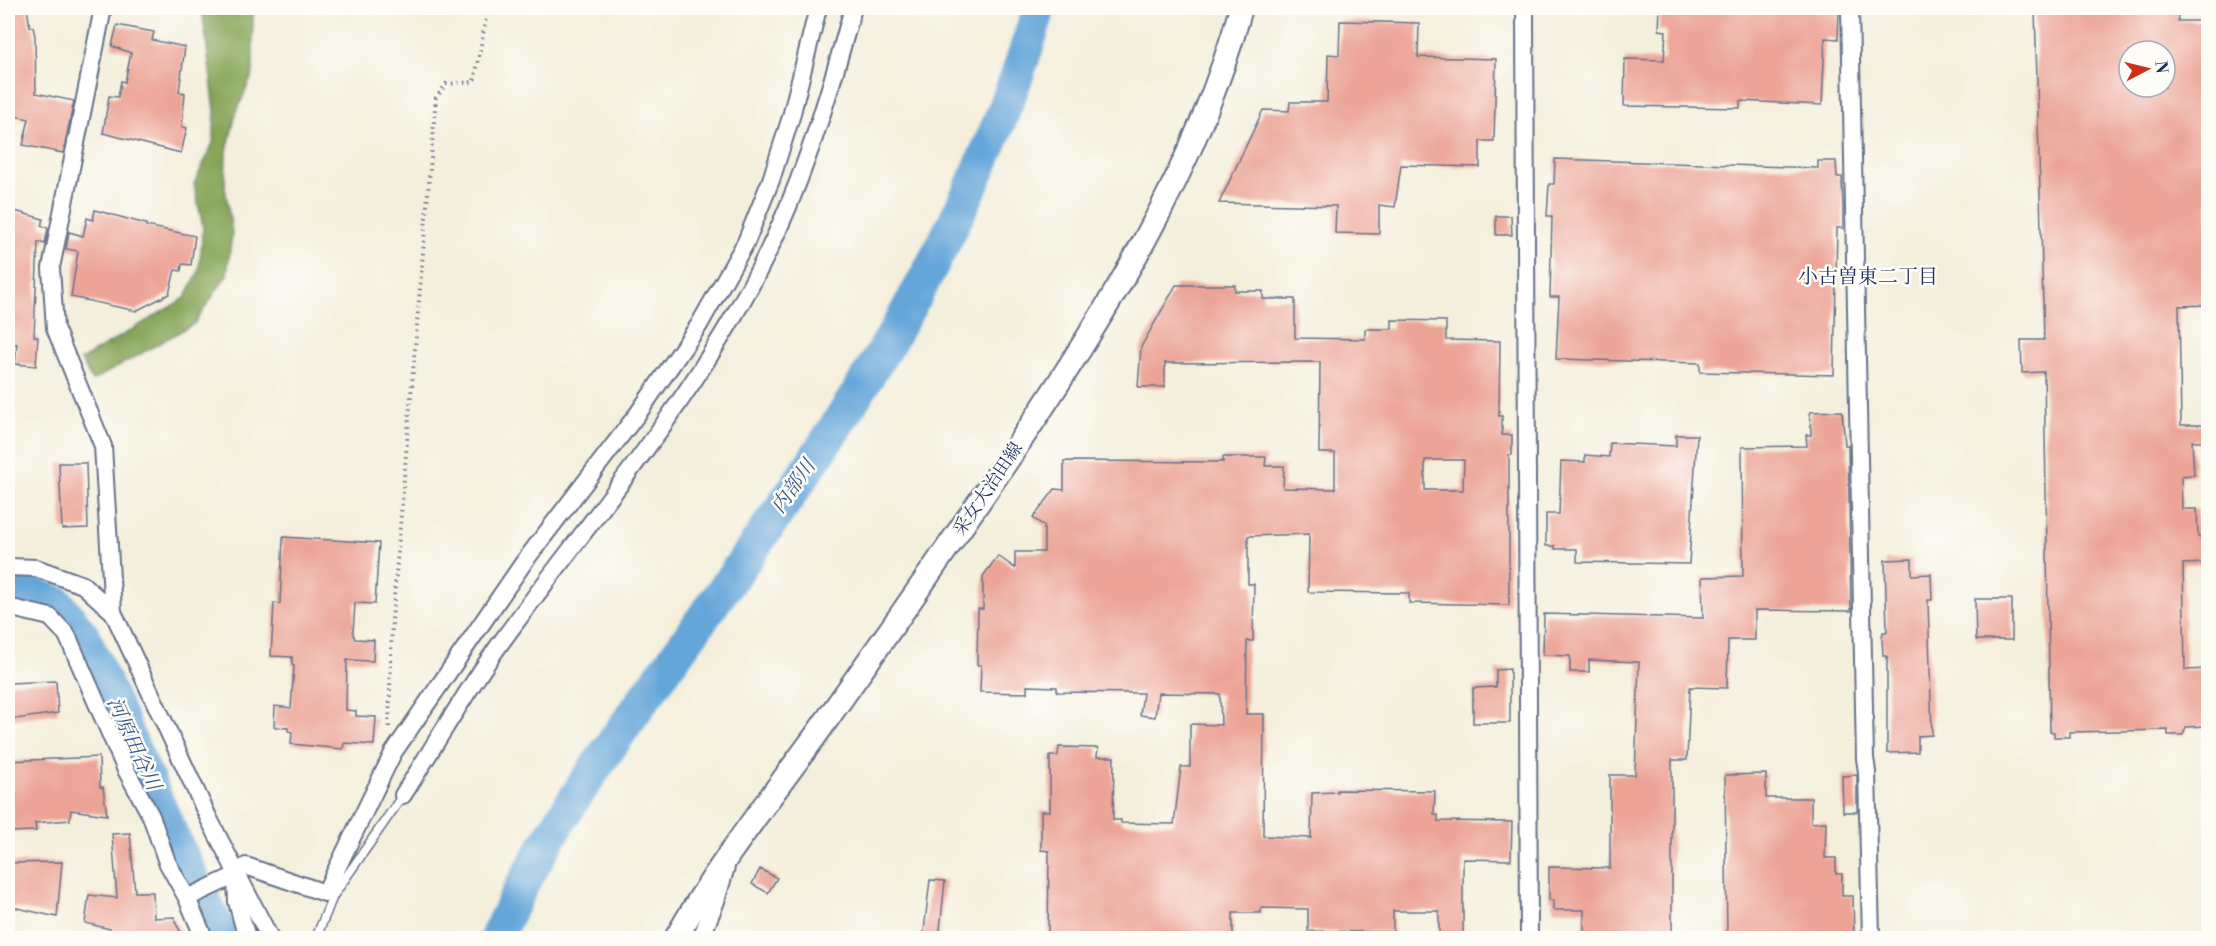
<svg xmlns="http://www.w3.org/2000/svg" width="2216" height="946" viewBox="0 0 2216 946" font-family="'Libre Bodoni','Noto Serif JP',serif">
<style>
.forest{fill:#86a558;stroke:#506a5b;stroke-width:1.5}
.lines{fill:none;stroke-linecap:round;stroke-linejoin:round}
.river{stroke:#65a6d9;stroke-width:34}
.building{fill:#eca497;fill-rule:evenodd}
.service-casing{stroke:#67728a;stroke-width:11}
.minor-casing{stroke:#67728a;stroke-width:20}
.secondary-casing{stroke:#67728a;stroke-width:26}
.path{stroke:#67728a;stroke-width:4;stroke-dasharray:1.5 4.5;stroke-linecap:butt}
.service{stroke:#fff;stroke-width:8}
.minor{stroke:#fff;stroke-width:16}
.secondary{stroke:#fff;stroke-width:22}
.labels{text-anchor:middle;dominant-baseline:central;stroke-width:5;stroke-linejoin:round;paint-order:stroke}
.street-label{font-size:18px;fill:#1b2f5e;stroke:#fdfcf7}
.neighbourhood-label{font-size:20px;fill:#1b2f5e;stroke:#fdfcf7}
.water-label{font-size:20px;font-style:italic;fill:#355989;stroke:#fdfcf7}
</style>
<rect width="100%" height="100%" fill="#fdfcf7"/>
<filter id="ink" filterUnits="userSpaceOnUse"><feTurbulence type="fractalNoise" baseFrequency=".0167" numOctaves="2"/><feDisplacementMap in="SourceGraphic" scale="12" xChannelSelector="R" yChannelSelector="G"/><feConvolveMatrix kernelMatrix="1 2 1 2 8 2 1 2 1" color-interpolation-filters="sRGB"/></filter>
<filter id="wash" filterUnits="userSpaceOnUse"><feTurbulence type="fractalNoise" baseFrequency=".008" numOctaves="4" result="noise"/><feDisplacementMap in="SourceGraphic" scale="24" xChannelSelector="R" yChannelSelector="G"/><feGaussianBlur stdDeviation="1.35" result="paint"/><feColorMatrix in="noise" values="0 0 0 0 0 0 0 0 0 0 0 0 0 0 0 0 0 1.4 0 .05"/><feComposite in="paint" operator="in"/></filter>
<g filter="url(#wash)">
<rect width="100%" height="100%" fill="#f4efdc"/>
<path class="forest" d="M202,8H253V73L236,113L226,155L225,187L232,233L227,275L194,324L92,381L81,360L185,298L199,271L203,227L194,184L213,143L215,111Z"/>
<g class="lines">
<path class="river" d="M8,589L22,590L58,603L84,637L177,846L223,938
M496,938C551,817 638,709 715,601C848,418 975,227 1039,8"/>
</g>
<g id="blocks">
<path class="building" d="M8,8H27L30,27H33L35,36L36,93L74,101L63,153L23,145L29,119L10,115Z
M1660,8H1839L1838,39L1825,38L1822,105L1740,101V108L1624,106L1625,59L1664,60L1666,31L1659,30Z
M2035,8H2177L2178,21H2208V305L2179,306L2181,425H2208V441H2192L2194,475L2181,476L2182,509H2197L2198,537L2204,536L2205,563L2183,564L2185,670L2208,669V726L2186,727L2183,735H2168V730L2069,732V737H2054V732H2050L2044,372L2022,373L2021,340H2044ZM2129,51H2165V87H2129Z
M1340,21L1419,23L1418,57L1496,59L1494,141H1480V167L1401,165L1395,207L1379,205V234L1335,233L1336,206L1219,203L1263,110L1289,111L1290,102H1327L1328,54L1339,55Z
M117,25L154,32L152,40L185,47L179,92L185,93L182,127L187,128L181,153L103,133L109,96L118,97L121,81L125,82L131,53L112,46Z
M1555,159L1818,168V161H1836L1837,177H1842L1843,206V228H1837L1834,375L1700,372V363L1556,359L1559,297H1550L1552,216H1547L1549,184H1554Z
M8,209L43,219L41,226L48,228L45,244L38,242L34,336L38,337L36,366L15,364L17,344L8,343Z
M95,210L146,224V226L195,236L191,265L182,264L181,271L175,270L169,294L136,311L71,297L78,251L66,249L69,232L83,236L87,218L93,220Z
M1496,216H1511L1512,235H1496Z
M1176,285H1235V291H1263V299H1295V338L1365,339V329H1392V320L1446,321V340L1500,341L1499,416H1502V435H1512V455H1509V605L1409,603V593L1308,592L1309,534L1248,536V584H1254L1253,641H1247L1246,714H1264L1263,836L1311,838L1312,793L1337,792V790L1435,791L1434,815H1438V821L1512,822L1511,860L1463,859V939H1439V911H1393V932L1308,931V909L1261,908V913H1233V939H1048L1049,851L1041,850V811H1050V756H1058L1059,747L1098,748L1097,757H1114L1113,820H1121V823L1174,824L1181,767H1190V724L1221,725L1220,694L1158,693L1155,717L1140,715L1143,693L1057,692V687L1027,686V693L980,692L981,665H977L978,609H983V576L998,556L1015,568V552H1044V526L1033,518L1055,489L1064,490V461L1223,462V457H1266L1265,466H1284L1283,488L1335,489V453H1319L1320,362L1165,363V387H1138L1141,347ZM1425,460H1464L1463,490H1425Z
M1842,411L1845,445H1848L1851,611L1755,610V640H1728L1727,688L1690,687L1687,760H1672V938H1584V910H1553V900H1549V867L1610,868V775H1635L1639,662L1589,660V672H1570V656L1543,655L1544,614L1703,618L1702,577L1743,576L1742,447L1807,446L1806,435H1811L1810,412Z
M1676,435H1697L1689,564L1577,562V549H1555V546H1546V514H1559L1561,461L1585,462V455L1609,457L1610,443L1676,446Z
M59,463H86L88,528L62,529Z
M283,537L379,543L375,604L355,603L353,633L355,639L374,640L373,661L347,660L346,710L356,711V716L376,717L374,745L344,743L343,749L291,744L292,732L288,731V728L274,727L275,706L291,708L294,665H292V657L271,656L274,603L280,604Z
M1912,559V575L1931,574L1932,600H1928L1932,735L1918,736V752L1887,753V656H1883L1882,638L1883,632H1887L1885,560Z
M1975,599H2012V640H1976Z
M1510,669V723H1473V688L1496,687V670Z
M56,681L58,713L8,720V683Z
M99,757L100,787H103L107,815L71,810L70,820L35,823L36,831L8,832V761Z
M1766,774V798H1811V823L1826,822L1825,858H1836V874H1842V896H1853L1854,939H1727L1725,775Z
M1857,775V812H1843L1842,776Z
M130,833L135,892H153L154,918L175,917V922L185,939H109L110,929L85,923L89,895L117,898L112,834Z
M62,862L57,917L8,906V863Z
M760,869L777,878L768,893L752,884Z
M930,880L945,881L939,939H923Z"/>
</g>
</g>
<g filter="url(#ink)">
<use href="#blocks" fill-opacity="0" stroke="#67728a" stroke-width="1.5"/>
<g class="lines">
<defs>
<path id="service" d="M316,938L333,896L403,795"/>
<path id="minor" d="M103,8L51,268L55,328L103,446L113,612L209,819L270,938
M1525,8L1529,938
M1850,8L1865,758L1867,772L1871,938
M8,567L36,568L83,585L113,612
M8,607L50,617L67,635L126,770L151,816L167,862L187,898L236,875L246,866L325,893L393,753L524,562L639,412L699,325L746,242L771,180L791,117L818,8
M403,795C437,742 468,687 505,637C589,522 682,413 750,287C798,199 827,103 853,8
M236,879L237,902L247,938
M187,898L204,938
M701,938L716,901L726,867"/>
<path id="secondary" d="M676,938C716,867 768,801 816,735C882,642 947,549 1011,455C1104,317 1197,170 1241,8"/>
</defs>
<use href="#service" class="service-casing"/>
<use href="#minor" class="minor-casing"/>
<use href="#secondary" class="secondary-casing"/>
<path class="path" d="M389,727L392,621L436,98L446,84L474,82L488,8"/>
<use href="#service" class="service"/>
<use href="#minor" class="minor"/>
<use href="#secondary" class="secondary"/>
</g>
</g>
<g class="labels">
<g class="street-label">
<text transform="translate(988 489) rotate(-56)">采女大治田線</text>
</g>
<g class="neighbourhood-label">
<text x="1868" y="277">小古曽東二丁目</text>
</g>
<g class="water-label">
<text transform="translate(794 487) rotate(-55)">内部川</text>
<text transform="translate(133 744) rotate(65)">河原田谷川</text>
</g>
</g>
<rect width="2216" height="946" fill="none" stroke="#fdfcf7" stroke-width="30"/>
<g transform="translate(2147 69) rotate(83)"><circle r="28" fill="#fdfcf7" stroke="#a3aaba" stroke-width="1.5"/>
<path d="M0-4.5L10 22L0 15L-10 22Z" fill="#c8321e"/>
<text y="-9" font-size="16" font-weight="bold" text-anchor="middle" fill="#1b2f5e">N</text>
</g>
</svg>
